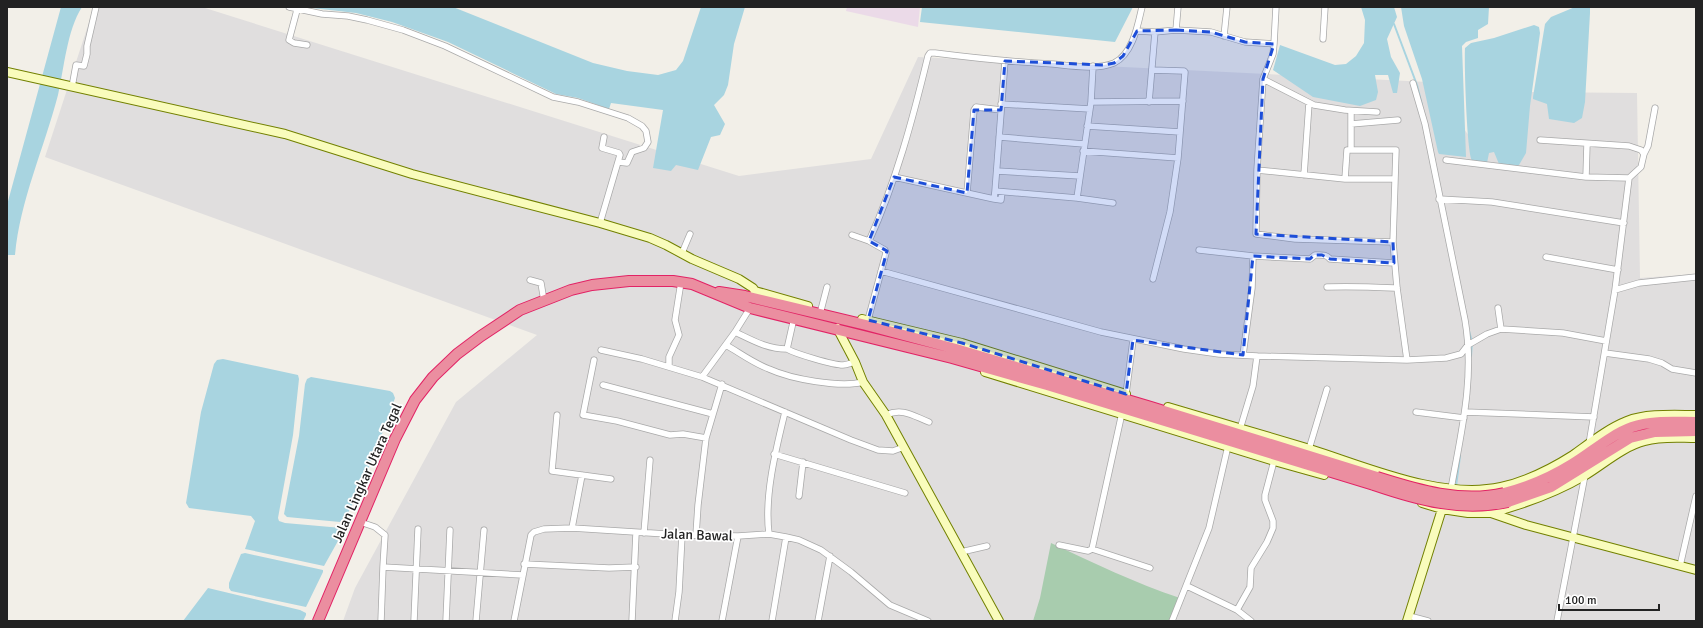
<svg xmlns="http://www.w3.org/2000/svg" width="1703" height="628" viewBox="0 0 1703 628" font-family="Signika,sans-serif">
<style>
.residential{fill:#e0dede}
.industrial{fill:#ebdae8}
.cemetery{fill:#a8ccae}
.water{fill:#a8d4e0}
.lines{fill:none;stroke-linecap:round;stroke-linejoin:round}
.stream{stroke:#a8d4e0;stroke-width:2}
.street-casing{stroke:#a9a9a9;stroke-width:7}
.secondary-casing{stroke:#728001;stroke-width:10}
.highway-casing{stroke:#e22365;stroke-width:12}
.street{stroke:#fff;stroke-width:5.5}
.secondary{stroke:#f9fcbc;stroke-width:8}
.highway{stroke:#eb8ea0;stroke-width:10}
.highway-bridge-casing{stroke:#e22365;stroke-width:12;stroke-linecap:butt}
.highway-bridge{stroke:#eb8ea0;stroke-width:10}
.marked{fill:#1d4ed8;fill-opacity:0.2;stroke:#1d4ed8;stroke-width:3;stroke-dasharray:8 5;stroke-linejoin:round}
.labels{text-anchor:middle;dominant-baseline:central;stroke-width:3.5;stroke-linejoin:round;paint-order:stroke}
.street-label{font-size:14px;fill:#222;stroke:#fff}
</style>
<rect width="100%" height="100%" fill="#f2efe8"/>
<path class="residential" d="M94,7L205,8L739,176L871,159L918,57L1428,82L1473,141L1529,92L1637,93L1640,278L1696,274V621H343L355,588L456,402L537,335L45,157Z"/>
<path class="industrial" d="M847,7H920L918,27L846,11Z"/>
<path class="cemetery" d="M1051,543C1094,563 1135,583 1180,598L1172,621H1033L1040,598Z"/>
<path class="water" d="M61,7H82C67,30 64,69 58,95C44,149 20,200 15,255H7V205Z
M303,7H453L593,63L627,71L658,75L676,70L683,61L701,7H745L734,44L728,85L724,95L714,105L725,124L720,135L711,137L698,170L676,165L671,171L653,168L663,110L611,103L609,109L578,98L556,94L448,42L392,22L356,13Z
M922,7H1133L1115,42L920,22Z
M1361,7H1394L1397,17L1387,39L1391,57L1400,73L1397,93H1393L1388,75H1375L1378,92L1376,100L1360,106L1313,97L1273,70L1280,45L1335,65L1346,64L1356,56L1364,43L1365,20Z
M1401,7H1489L1488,24L1478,30V38L1466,42L1462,46L1466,157L1439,154L1438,152L1422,79L1404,26Z
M1575,7H1590V13L1585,102L1582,118L1574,123L1549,119L1547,104L1533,99V97L1545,24L1551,17Z
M1534,25L1539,27L1540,33L1530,106L1526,153L1519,165L1516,166L1499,164L1494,152L1489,153L1487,163L1472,160C1467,154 1464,61 1465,48L1471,43L1494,38Z
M223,359L298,375L299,379L293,435L278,518L279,521L285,523L342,528L343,532L324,566L245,549L255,521L251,516L189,508L186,503L201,412L214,364L217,360Z
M311,377L390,391L393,393L395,398C388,418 354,515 340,522L287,517L284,514L299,436L305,384L307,379Z
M245,553L323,570V572L306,607L231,591L229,588V583L241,554Z
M208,588L300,610L306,613V615L303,621H183Z"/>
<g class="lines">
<path class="stream" d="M1394,24L1417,85L1422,105
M1469,331L1472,342L1471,356
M1456,486L1460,456"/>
<defs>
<path id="street" d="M289,7L322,14L348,16L367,20L403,30L445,46L553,97L578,102L628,118L642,126L646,131L648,142L644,148L632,152L627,163L618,162
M297,10L289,40L294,43L307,45
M1176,30L1178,7
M1137,31L1155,32L1176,30L1211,32L1245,42L1274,44L1276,7
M1224,36L1227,7
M1323,39L1325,7
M1274,44L1273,54L1263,79L1257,170L1256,234L1295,239L1393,242L1396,150H1347L1345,179
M1005,61L995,191L1077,198L1113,203
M1152,70L1184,71L1185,72L1178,158L1170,212L1153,279
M1263,79L1314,105L1345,110L1377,112
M1413,83L1425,124L1465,320C1475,378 1461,433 1451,489
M72,87L76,65L84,66L87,54V46L96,7
M1091,102L1183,101
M1149,102L1155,32
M1001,104L1090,109
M1351,124L1398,120
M1087,126L1180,132
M999,137L1084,144
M1540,140L1629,146L1641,150L1644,154L1641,167L1629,178L1615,290
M1351,150V111
M1083,151L1178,158
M1644,154L1648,146L1655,108
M1446,160L1586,177L1629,178
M1257,170L1345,179H1395
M997,171L1080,176
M1304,175L1309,103
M894,177L994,199L995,191
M1586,177L1587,144
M967,193L974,110L976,107L1001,110
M1077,198L1091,102L1093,66
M994,199L1001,200L1002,192
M1439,199L1492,202L1624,223
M600,223L620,155L619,153L602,148L604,137
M852,235L869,241
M1393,242L1397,288L1407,360
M1199,250L1253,256L1310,259L1315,255C1322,255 1326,254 1330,259L1394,263
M682,253L690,234
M1546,257L1618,270
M881,271L1101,332L1184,349L1219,354L1257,356L1407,360L1446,358L1461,354L1468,345L1487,334L1501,329L1563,333L1606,341
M530,280L541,283L544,301
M1327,287C1351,286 1373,287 1397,288
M1498,308L1501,329
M821,310L827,287
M794,318L787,349C796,354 833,365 843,365C847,365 851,363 855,362
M868,320L886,253L885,250L869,241C896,182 913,118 928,56L930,53H935C974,58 1014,62 1053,64C1072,66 1097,70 1114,63C1133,54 1138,24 1142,7
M735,332C752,340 767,349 787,349
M726,345C740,353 753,363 769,369C791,379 840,388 863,382
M601,350L642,359L702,377L851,440L878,450L893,451L904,447
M1605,353L1649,359L1662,363L1672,369L1696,373
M1243,355L1252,288L1253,256
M594,360L583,415L617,421L670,435L683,434L706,438
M669,367V357L679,335L675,320L681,282
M702,377L735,332L750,308
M603,385L713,414
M1126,394L1133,340
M1416,412L1464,418
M1465,412L1594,417
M1122,413L1092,549L1150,568
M557,415L552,471L611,479
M886,415C903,407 915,417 929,422
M1240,429L1253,386L1257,356
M1589,444L1615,290L1639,283L1696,277
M1309,449L1327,389
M774,454L905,493
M799,496L803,462
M360,522L375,527L385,535L383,567
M572,528L582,475
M644,533L650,460
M769,534C764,496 776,449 785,412
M696,535L698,505L706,438L722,384
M1059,545L1088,551L1092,549
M961,552L987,546
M524,564L609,568L636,567
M1680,566L1696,496
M1187,586L1237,610L1251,621
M1237,610L1250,587L1251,568L1267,542L1273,528V521L1265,500V495L1274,461
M1409,616L1428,621
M381,621L383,567L523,575
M414,621L418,529
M446,621L450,530
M476,621L484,530
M514,621L531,535L534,532L544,529L572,528L682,535L738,536L769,534L786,537L799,540L821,550L851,572L890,605L928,621
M632,621L636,533
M675,621L679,592L682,535
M722,621L738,536
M772,621L786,537
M818,621L830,556
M1172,621L1209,528L1228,446
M1557,621L1585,475"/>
<path id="secondary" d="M7,72L285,134L412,174L600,223L650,238L666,245L692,259L739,279L753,288L755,291L754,296
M755,291L808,306
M862,319L962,343L1126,394
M837,328L855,362L863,382L886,415L999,621
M985,372L1274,461L1324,475
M1168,407C1215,421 1263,435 1310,449C1367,467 1441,500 1501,487C1527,481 1551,469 1573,455C1590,443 1607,429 1627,421C1646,413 1675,415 1696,415
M1422,503L1442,509L1468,513H1491L1526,525L1696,570
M1491,513C1524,504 1555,493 1584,476C1604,464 1622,447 1645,441C1661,436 1679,438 1696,438
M1407,621L1442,509"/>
<path id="highway" d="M719,292L745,296L866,325L956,349L1151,407L1377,477
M1504,493C1528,487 1551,477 1572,464C1592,452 1610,435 1632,427C1652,420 1675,422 1696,422
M1508,502L1551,487L1630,438L1655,432L1696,431
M318,621L395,439L415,400L433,377L457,354L481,336L520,310L571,290L592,285L629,281H673L692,284L750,308L952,358L1047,385L1374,485"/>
</defs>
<use href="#street" class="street-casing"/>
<use href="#secondary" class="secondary-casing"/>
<use href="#highway" class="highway-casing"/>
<use href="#street" class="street"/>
<use href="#secondary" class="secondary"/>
<use href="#highway" class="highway"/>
<defs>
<path id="highway-bridge" d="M1377,477C1418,490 1461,503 1504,493
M1374,485C1418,500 1461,512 1508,502"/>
</defs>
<use href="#highway-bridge" class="highway-bridge-casing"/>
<use href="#highway-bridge" class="highway-bridge"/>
</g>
<path class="marked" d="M1176,30L1211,32L1245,42L1274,44L1263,79L1256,234L1393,242L1394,263L1330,259L1322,255H1314L1310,259L1253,256L1243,355L1133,340L1126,394L962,343L868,320L887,251L869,241L894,177L967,193L974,110H1001L1005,61L1104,65L1114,63L1123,56L1137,31Z"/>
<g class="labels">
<g class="street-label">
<text transform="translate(367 473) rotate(-66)">Jalan Lingkar Utara Tegal</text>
<text transform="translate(697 535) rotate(2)">Jalan Bawal</text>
</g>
</g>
<rect width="1703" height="628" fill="none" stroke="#222222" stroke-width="16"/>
<path d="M1559 604v6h100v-6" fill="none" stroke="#222222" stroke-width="2"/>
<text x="1565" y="604" font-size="12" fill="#222222" stroke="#ffffff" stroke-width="3" paint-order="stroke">100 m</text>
</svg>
